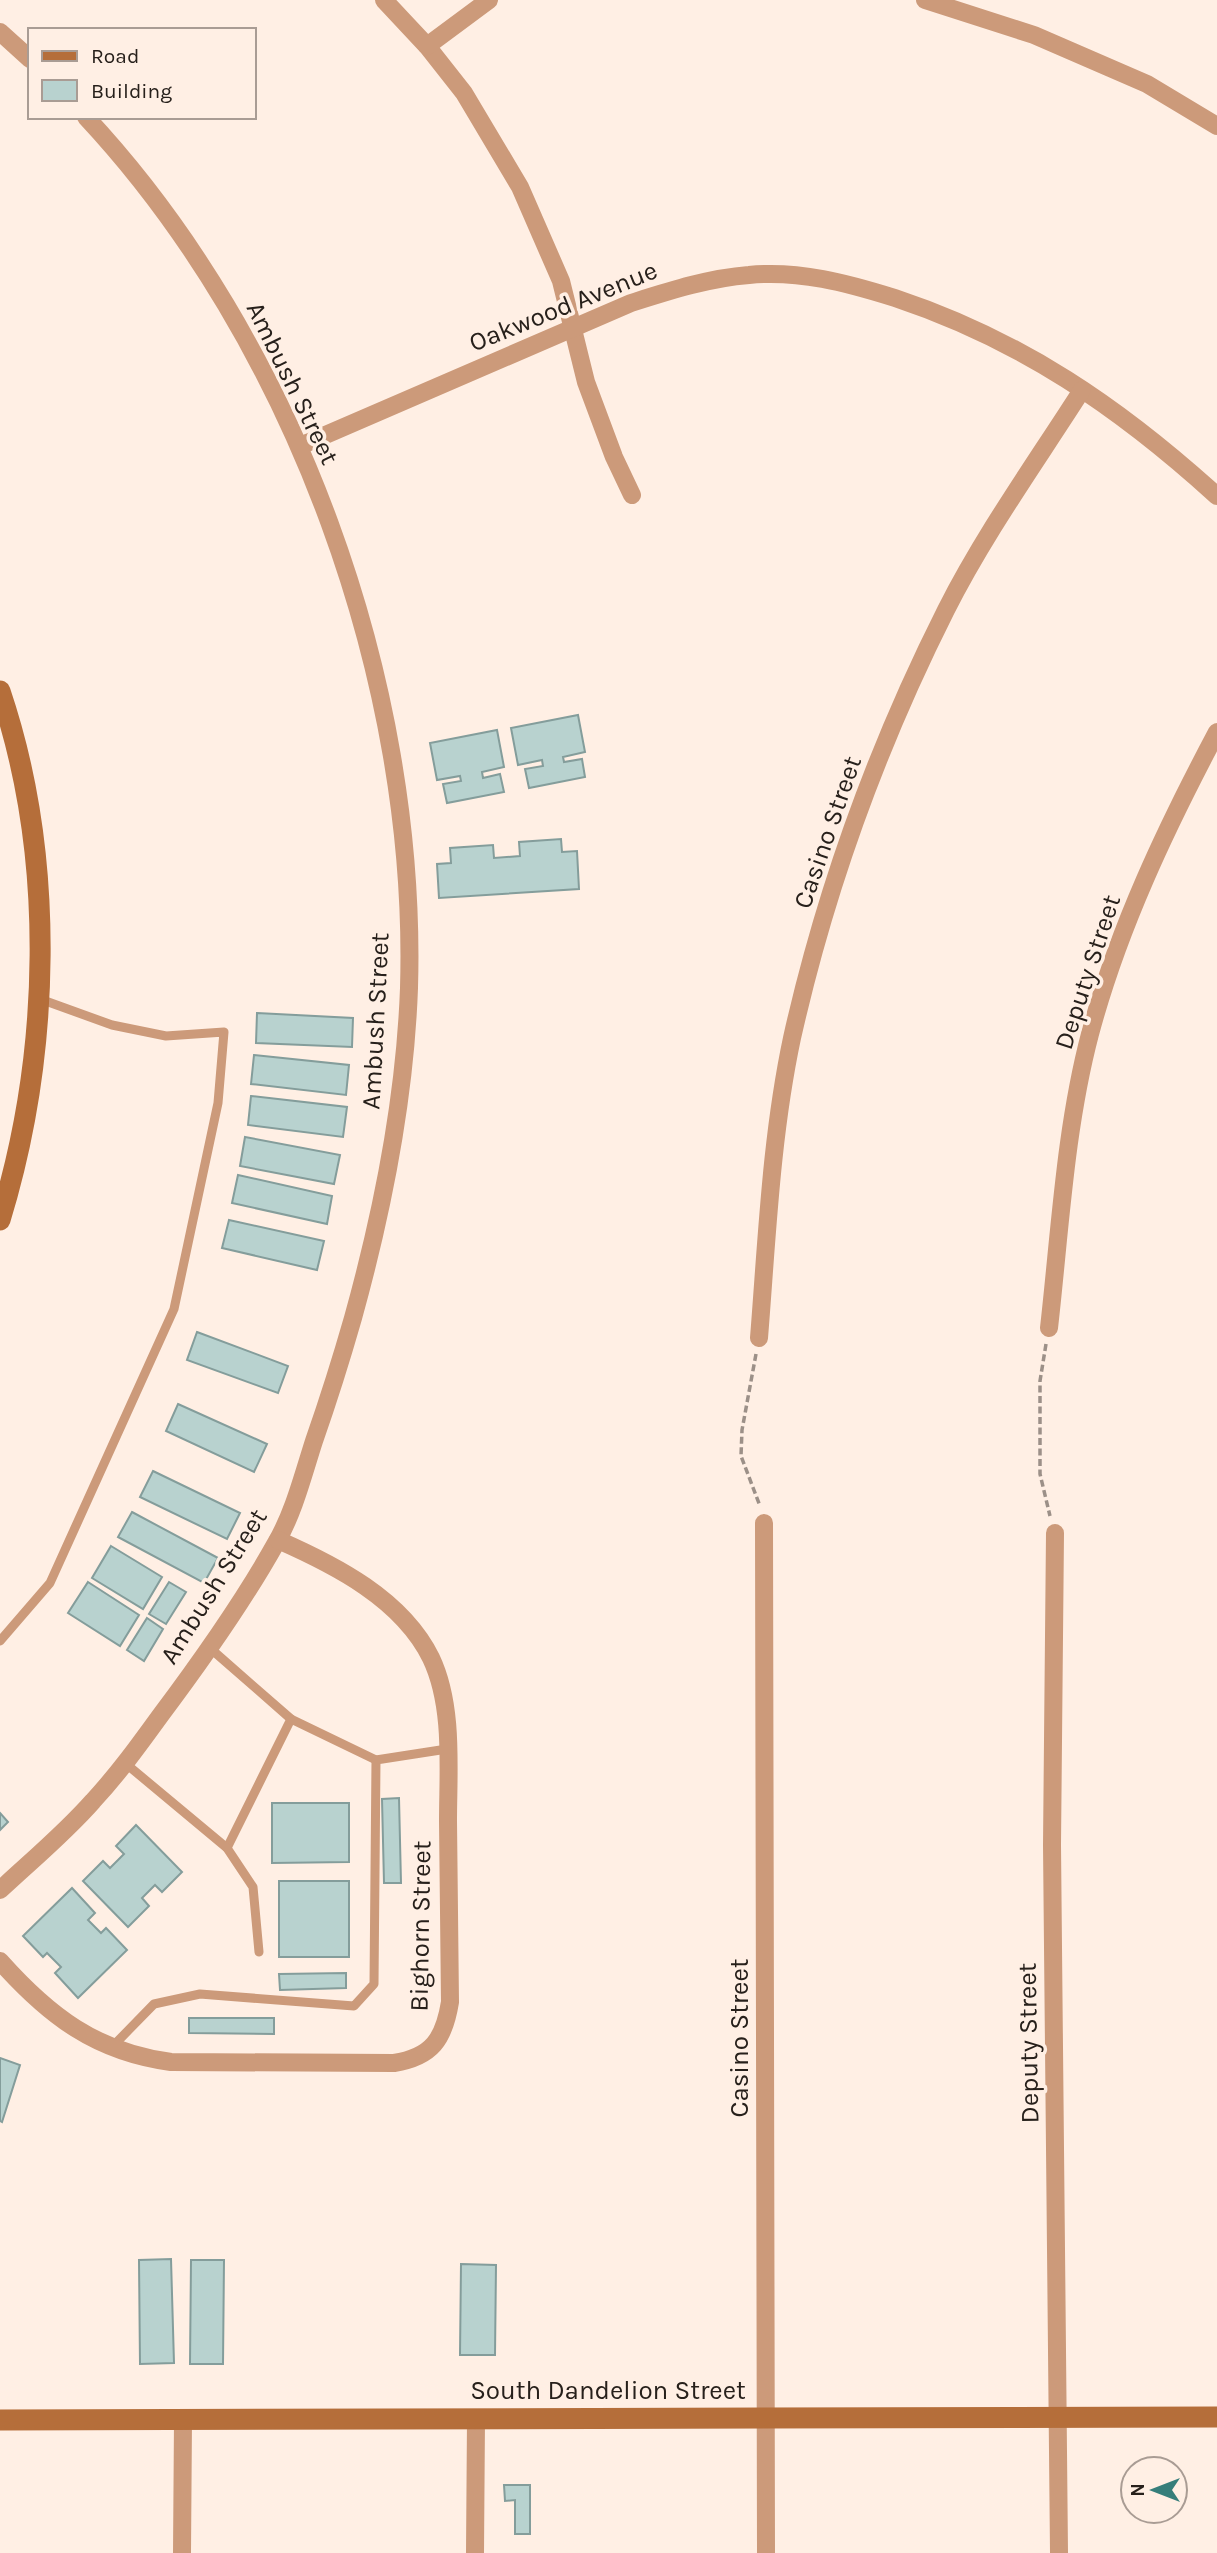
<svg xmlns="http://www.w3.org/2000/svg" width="1217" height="2553" font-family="Karla,sans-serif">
<rect width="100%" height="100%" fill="#ffefe4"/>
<g fill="#b8d2cf" stroke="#849d9b" stroke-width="2">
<polygon points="578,715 585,752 563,757 564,762 582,759 585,777 529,788 525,769 543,766 542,760 518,765 511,728"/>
<polygon points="497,730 504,767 482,772 483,778 500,774 504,792 447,803 443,784 461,781 460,776 437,780 430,743"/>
<polygon points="561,839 562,852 577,851 579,889 439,898 437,864 451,863 450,848 493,845 494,858 520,856 519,842"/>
<polygon points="257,1013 353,1018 352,1047 256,1043"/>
<polygon points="254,1055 349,1065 346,1095 251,1084"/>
<polygon points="251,1096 347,1107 343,1137 248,1125"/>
<polygon points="245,1137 340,1155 334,1184 240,1166"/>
<polygon points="238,1175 332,1196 327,1224 232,1203"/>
<polygon points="229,1220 324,1241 317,1270 222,1248"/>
<polygon points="197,1332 288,1366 278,1393 187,1360"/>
<polygon points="178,1404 267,1444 254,1472 166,1431"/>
<polygon points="153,1471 240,1513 227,1539 140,1497"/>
<polygon points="132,1512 218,1558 204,1583 118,1537"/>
<polygon points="111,1546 162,1577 143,1609 92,1578"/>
<polygon points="88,1582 139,1615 120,1646 68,1613"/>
<polygon points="169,1582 186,1592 166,1624 149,1614"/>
<polygon points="147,1618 163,1629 144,1661 127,1650"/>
<polygon points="399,1798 401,1883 384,1883 382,1799"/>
<polygon points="272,1803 349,1803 349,1862 272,1863"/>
<polygon points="0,1813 8,1822 0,1830"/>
<polygon points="136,1825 182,1872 162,1892 155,1885 142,1898 149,1906 128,1927 83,1881 103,1861 110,1868 124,1854 116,1846"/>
<rect x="279" y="1881" width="70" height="76"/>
<polygon points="72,1888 95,1913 88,1920 101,1933 106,1928 127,1950 78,1998 55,1973 61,1967 47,1953 43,1957 23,1936"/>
<polygon points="346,1973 346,1988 280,1990 279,1974"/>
<polygon points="189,2018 274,2018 274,2034 189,2033"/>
<polygon points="0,2058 20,2065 2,2122 0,2121"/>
<polygon points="171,2259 174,2363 140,2364 139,2260"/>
<polygon points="191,2260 224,2260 223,2364 190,2364"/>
<polygon points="461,2264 496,2265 495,2355 460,2355"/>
<polygon points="504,2485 530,2485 530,2534 515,2534 515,2500 505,2501"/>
</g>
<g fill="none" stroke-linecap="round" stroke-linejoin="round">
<g stroke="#9c9088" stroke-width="3.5" stroke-dasharray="7 3.5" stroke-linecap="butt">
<polyline points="1046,1344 1040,1381 1040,1474 1050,1516"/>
<polyline points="756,1354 742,1430 741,1456 760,1506"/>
</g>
<g stroke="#cc9a7a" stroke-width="9">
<polyline points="0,1641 50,1583 174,1309 218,1103 224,1032 166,1036 112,1025 40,999"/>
<polyline points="211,1649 291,1719 227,1848"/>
<polyline points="291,1719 376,1760"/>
<polyline points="125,1763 227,1848 253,1887 259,1952"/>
<polyline points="113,2046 154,2004 200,1994 354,2006 374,1984 376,1760 447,1749"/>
</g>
<g stroke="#cc9a7a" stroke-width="18">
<polyline points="384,0 427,46 464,93 520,187 561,281 586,382 614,457 632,495"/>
<polyline points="925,0 1034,35 1147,84 1217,126"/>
<polyline points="0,32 30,59"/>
<polyline points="427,46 489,0"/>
<path d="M300 446 631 303C669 291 709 278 749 275 799 270 847 283 895 298 1021 340 1119 407 1217 496"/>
<path d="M1049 1328C1060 1231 1065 1129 1090 1034 1118 929 1166 828 1217 732"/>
<path d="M759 1338C767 1238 771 1137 792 1038 825 891 878 745 946 610 985 533 1036 462 1082 390"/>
<polyline points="764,1523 766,2553"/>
<polyline points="1055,1533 1052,1845 1059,2553"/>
<path d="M0 1890C31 1861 65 1833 93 1801 118 1774 139 1745 160 1716 202 1660 242 1604 276 1543 294 1512 303 1475 314 1441 328 1401 341 1360 353 1318 383 1210 405 1100 409 988 418 683 295 341 86 117"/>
<path d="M0 1961C49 2016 96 2052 171 2062L394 2063C432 2057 444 2039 450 2002 449 1942 449 1882 448 1821 448 1770 454 1706 431 1658 402 1599 335 1565 278 1540"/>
<polyline points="182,2553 183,2420"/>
<polyline points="475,2553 476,2419"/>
</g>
<g stroke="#b56e3a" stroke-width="21">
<path d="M0 691C56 857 51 1053 0 1220"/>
<polyline points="0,2420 1217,2417"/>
</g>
</g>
<g text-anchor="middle" stroke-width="7" stroke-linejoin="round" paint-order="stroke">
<g font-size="26" fill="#27201b" stroke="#ffefe4">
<text transform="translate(563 306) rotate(-22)" y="9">Oakwood Avenue</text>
<text transform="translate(293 383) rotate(64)" y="9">Ambush Street</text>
<text transform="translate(827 832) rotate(-71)" y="9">Casino Street</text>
<text transform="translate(1087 972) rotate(-72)" y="9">Deputy Street</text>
<text transform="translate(375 1021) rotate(-87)" y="9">Ambush Street</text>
<text transform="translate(213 1586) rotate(-58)" y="9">Ambush Street</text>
<text transform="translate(420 1926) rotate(-89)" y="9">Bighorn Street</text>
<text transform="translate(739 2038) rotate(-90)" y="9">Casino Street</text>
<text transform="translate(1028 2043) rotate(-91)" y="9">Deputy Street</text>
<text x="608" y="2399">South Dandelion Street</text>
</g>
</g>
<rect x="28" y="28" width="228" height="91" fill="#ffefe4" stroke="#a99c94" stroke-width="2"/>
<rect x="42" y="51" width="35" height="10" fill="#b56e3a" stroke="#a99c94" stroke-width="2"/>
<text x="91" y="63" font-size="21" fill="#27201b">Road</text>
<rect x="42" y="80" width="35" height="21" fill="#b8d2cf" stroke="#a99c94" stroke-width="2"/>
<text x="91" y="98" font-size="21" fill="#27201b">Building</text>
<g transform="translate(1154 2490) rotate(270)"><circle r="33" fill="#ffefe4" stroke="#a99c94" stroke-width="2"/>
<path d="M0-5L12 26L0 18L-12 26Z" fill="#367e7a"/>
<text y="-10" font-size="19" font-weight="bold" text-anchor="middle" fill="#27201b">N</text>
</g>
</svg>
